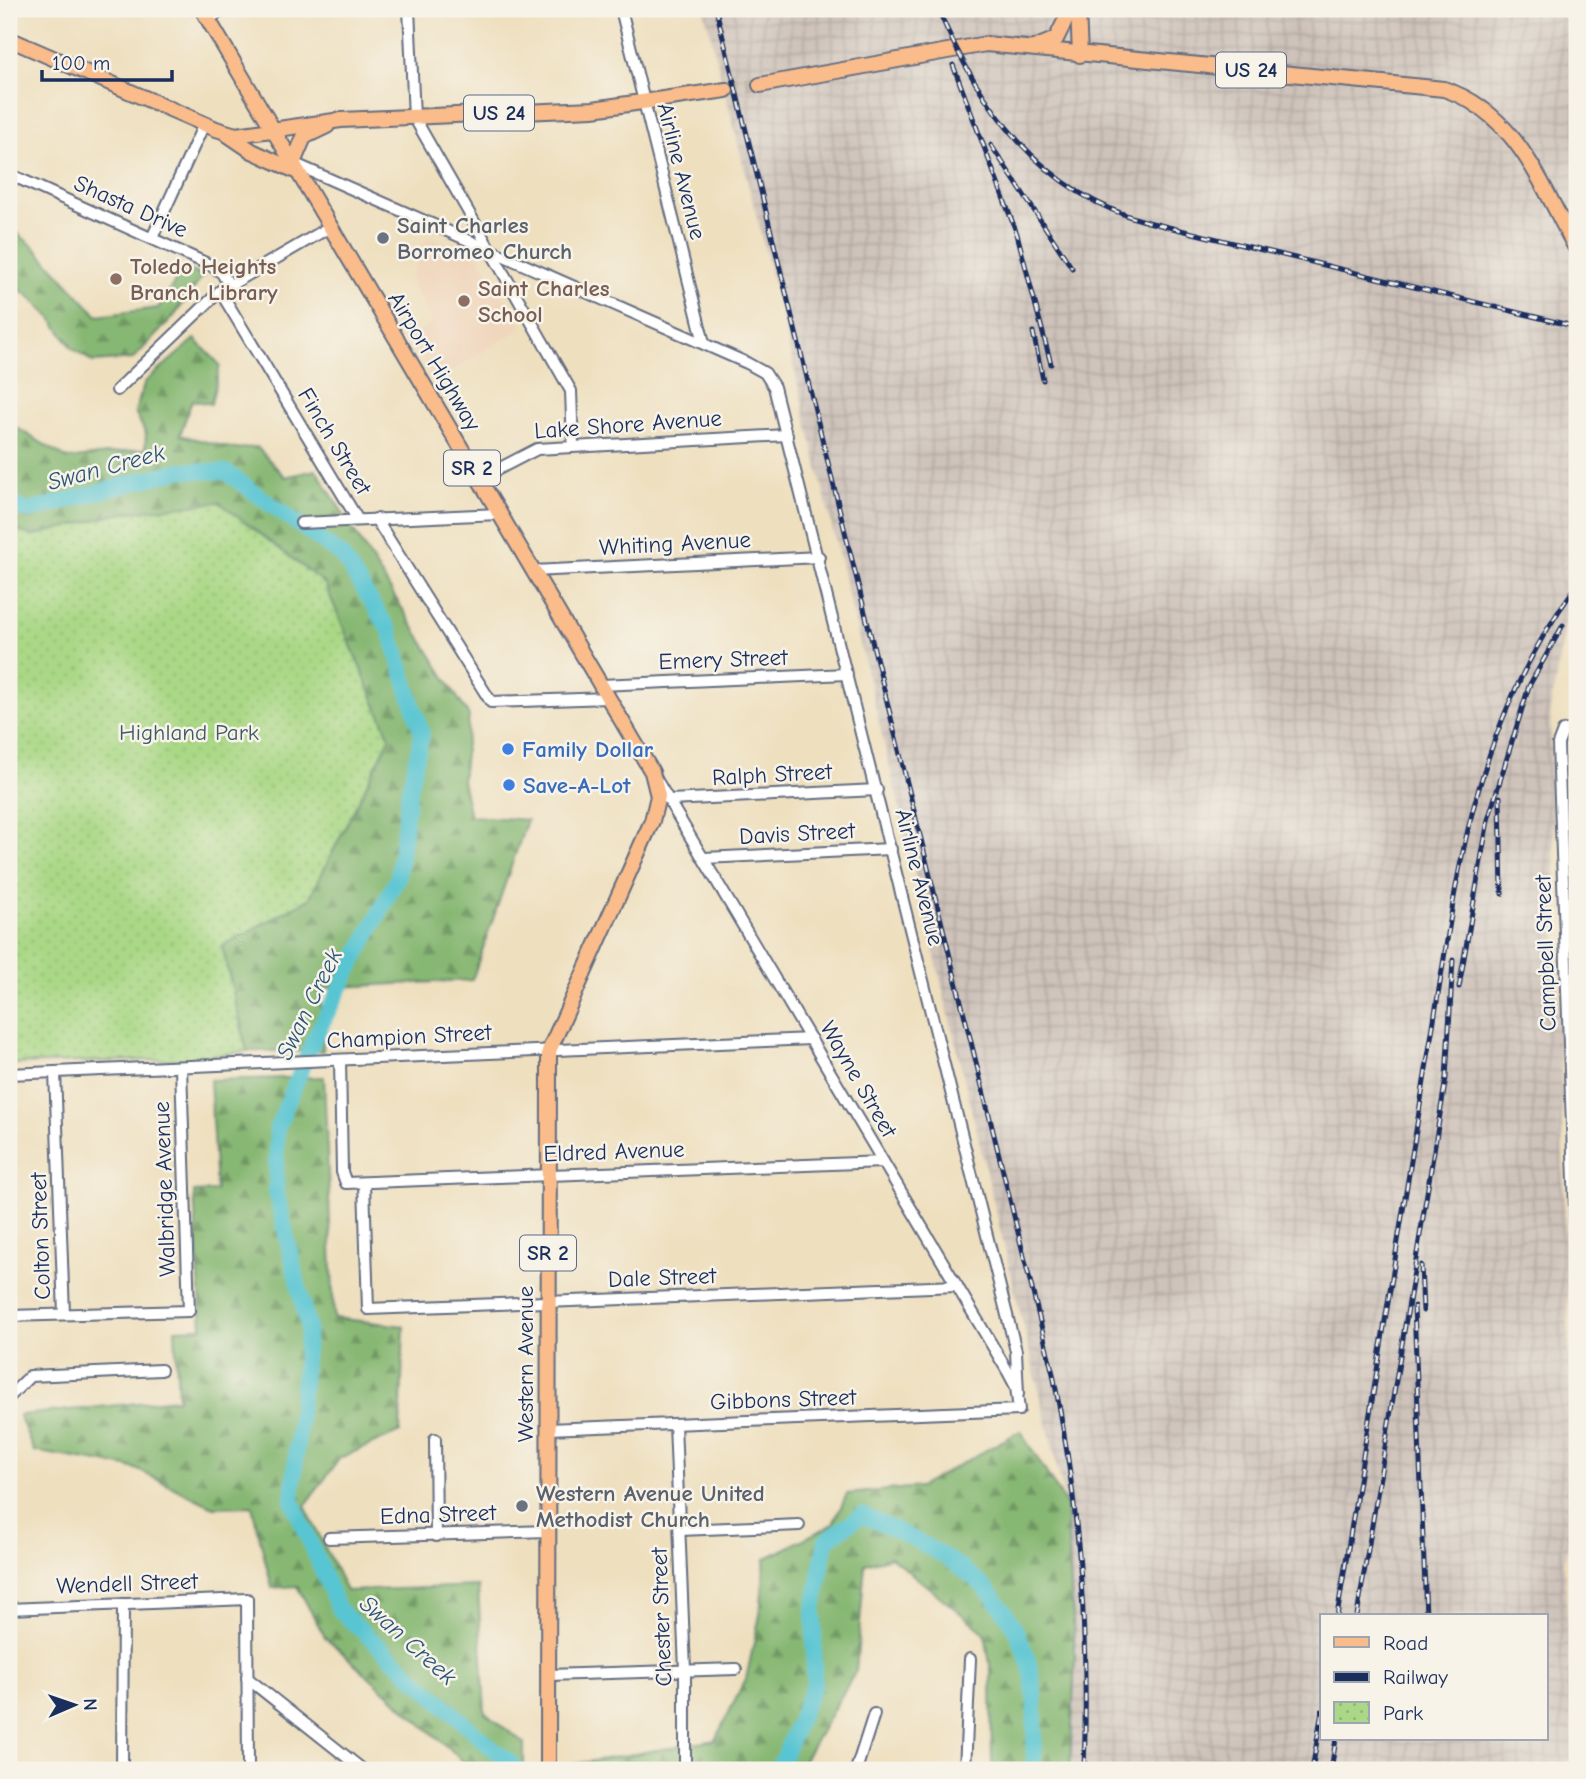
<svg xmlns="http://www.w3.org/2000/svg" width="1586" height="1779" font-family="'Comic Neue',sans-serif">
<defs>
<pattern id="industrial-grid" width="8" height="8" patternUnits="userSpaceOnUse" patternTransform="scale(1.75)"><rect width="8" height="8" fill="#cec2b9"/><path d="M0 4h8M4 0v8" fill="none" stroke="#b0a7a1"/></pattern>
<pattern id="forest-firs" width="22" height="20" patternUnits="userSpaceOnUse" patternTransform="scale(1.75)"><rect width="22" height="20" fill="#87b873"/><path d="M5 1l3.5 6h-7zM16 11l3.5 6h-7z" fill="#6e9662"/></pattern>
<pattern id="park-dots" width="8" height="8" patternUnits="userSpaceOnUse" patternTransform="scale(1.75)"><rect width="8" height="8" fill="#aad886"/><path d="M2 2h.1M6 6h.1" fill="none" stroke="#92ba76" stroke-width="1.8" stroke-linecap="round"/></pattern>
</defs>
<rect width="100%" height="100%" fill="#f7f3e8"/>
<filter id="ink" filterUnits="userSpaceOnUse"><feTurbulence type="fractalNoise" baseFrequency=".0143" numOctaves="2"/><feDisplacementMap in="SourceGraphic" scale="14" xChannelSelector="R" yChannelSelector="G"/><feConvolveMatrix kernelMatrix="1 2 1 2 8 2 1 2 1" color-interpolation-filters="sRGB"/></filter>
<filter id="wash" filterUnits="userSpaceOnUse"><feTurbulence type="fractalNoise" baseFrequency=".00686" numOctaves="4" result="noise"/><feDisplacementMap in="SourceGraphic" scale="28" xChannelSelector="R" yChannelSelector="G"/><feGaussianBlur stdDeviation="1.57" result="paint"/><feColorMatrix in="noise" values="0 0 0 0 0 0 0 0 0 0 0 0 0 0 0 0 0 1.4 0 .05"/><feComposite in="paint" operator="in"/></filter>
<g filter="url(#wash)">
<rect width="100%" height="100%" fill="#eedfbe"/>
<polygon fill="#f0d6bc" points="428,238 478,256 522,327 435,382 410,336 432,323 410,278"/>
<path fill="url(#industrial-grid)" fill-rule="evenodd" d="M704 9H1577V557L1550 711 1574 1525 1564 1561 1575 1770H1070L1075 1655 1066 1504 780 309ZM1322 1616H1546V1739H1322Z"/>
<g fill="url(#forest-firs)" stroke="#517468" stroke-width="2">
<polygon points="9,227 33,246 98,316 158,308 184,268 203,276 174,316 133,359 93,362 72,348 52,319 29,296 9,284"/>
<polygon points="195,339 220,365 211,404 192,400 180,435 234,449 257,447 285,477 316,470 469,716 462,781 470,816 527,820 472,980 320,988 323,1051 247,1051 222,946 309,899 390,738 325,584 219,503 123,513 32,536 9,527 9,423 68,459 145,449 146,434 135,412 145,382"/>
<polygon points="324,1077 334,1318 404,1326 400,1432 340,1458 305,1506 346,1591 478,1586 485,1713 524,1743 524,1770 473,1770 325,1637 297,1586 272,1588 252,1506 213,1507 134,1468 34,1451 19,1415 178,1399 175,1329 202,1328 194,1192 216,1191 210,1080"/>
<polygon points="1020,1431 1066,1504 1075,1655 1070,1770 992,1770 991,1671 985,1633 891,1557 865,1564 856,1671 798,1770 569,1770 569,1765 715,1740 746,1679 760,1615 765,1559 833,1524 847,1494 920,1487"/>
</g>
<polygon fill="url(#park-dots)" stroke="#628472" stroke-width="2" points="219,502 325,584 390,738 309,899 222,946 247,1051 186,1059 9,1064 9,527 32,536 123,513"/>
<g fill="none" stroke-linecap="round" stroke-linejoin="round">
<g stroke="#59c5d2" stroke-width="16">
<polyline points="9,504 29,511 180,470 226,472 342,556 390,631 422,734 409,790 398,877 314,1039 277,1128 276,1191 308,1327 292,1500 339,1610 494,1750 520,1770"/>
<path d="M775 1770 782 1761 814 1684V1609L826 1540 862 1515C938 1549 1011 1582 1031 1673 1038 1703 1033 1740 1034 1770"/>
</g>
</g>
</g>
<g filter="url(#ink)">
<g fill="none" stroke-linecap="round" stroke-linejoin="round">
<polyline stroke="#c4bcab" stroke-width="14" stroke-dasharray="14 7" stroke-linecap="butt" points="726,90 760,85"/>
<defs>
<g id="minor">
<polyline points="409,9 414,117 571,391 573,446"/>
<polyline points="621,9 704,343"/>
<polyline points="208,19 225,9"/>
<polyline points="293,163 747,363 765,373 774,387 1016,1351 1018,1394"/>
<polyline points="9,174 210,265 222,273 229,285"/>
<polyline points="152,238 204,124"/>
<polyline points="220,291 358,520"/>
<polyline points="117,390 220,291 330,227"/>
<polyline points="479,479 537,449 787,435"/>
<polyline points="376,519 491,702 609,698"/>
<polyline points="301,523 499,514"/>
<polyline points="533,571 819,557"/>
<polyline points="601,685 847,674"/>
<polyline points="1577,728 1563,731 1558,744 1577,1262"/>
<polyline points="670,800 877,790"/>
<polyline points="704,858 891,849"/>
<polyline points="340,1060 342,1172 346,1183 883,1162"/>
<polyline points="55,1072 64,1314"/>
<polyline points="9,1074 811,1039"/>
<polyline points="364,1183 368,1309 957,1286"/>
<polyline points="9,1316 189,1311 181,1067"/>
<polyline points="9,1397 30,1376 161,1370"/>
<polyline points="675,1424 685,1670 685,1767"/>
<polyline points="548,1429 1019,1410 1016,1387 1008,1372 656,779"/>
<polyline points="435,1439 436,1536"/>
<polyline points="680,1530 799,1525"/>
<polyline points="329,1538 548,1531"/>
<polyline points="9,1609 247,1599 248,1770"/>
<polyline points="548,1675 736,1669"/>
<polyline points="247,1678 363,1770"/>
<polyline points="122,1770 123,1604"/>
<polyline points="856,1770 874,1714"/>
<polyline points="965,1770 970,1659"/>
</g>
<g id="major">
<polyline points="202,9 652,772 658,796 652,821 549,1051 548,1770"/>
<polyline points="1078,9 1080,55"/>
<polyline points="9,39 216,129 236,135 341,120 593,109 726,90"/>
<polyline points="1034,48 1056,39 1071,9"/>
<path d="M760 85 986 44 1444 89C1517 113 1542 187 1577 250"/>
<polyline points="227,134 252,151 298,172"/>
<polyline points="293,163 304,137 327,126"/>
</g>
</defs>
<use href="#minor" stroke="#656d80" stroke-width="14"/>
<use href="#major" stroke="#656d80" stroke-width="18"/>
<use href="#minor" stroke="#fff" stroke-width="10"/>
<use href="#major" stroke="#f9bc8a" stroke-width="14"/>
<defs>
<g id="rail">
<path d="M716 9 1053 1374C1080 1505 1089 1636 1084 1770"/>
<path d="M938 9C979 105 1041 194 1148 222L1577 327"/>
<polyline points="953,65 1017,234 1051,364"/>
<polyline points="991,145 1072,268"/>
<polyline points="1033,332 1043,380"/>
<polyline points="1500,797 1502,894"/>
<polyline points="1459,987 1488,820 1529,686 1563,625"/>
<polyline points="1421,1265 1423,1311"/>
<polyline points="1414,1306 1426,1616"/>
<path d="M1337 1616 1453 903C1473 787 1506 681 1577 585"/>
<polyline points="1357,1616 1446,1078 1453,960"/>
<polyline points="1312,1770 1322,1711"/>
<polyline points="1331,1770 1336,1739"/>
</g>
</defs>
<use href="#rail" stroke="#1b2f5e" stroke-width="5"/>
<use href="#rail" stroke="#f7f3e8" stroke-width="2.5" stroke-dasharray="8" stroke-linecap="butt"/>
</g>
</g>
<g fill="#6b7280" stroke="#f7f3e8" stroke-width="2.5">
<circle cx="383" cy="238" r="7"/>
<circle cx="522" cy="1506" r="7"/>
</g>
<g fill="#8d6e63" stroke="#f7f3e8" stroke-width="2.5">
<circle cx="116" cy="279" r="7"/>
<circle cx="464" cy="301" r="7"/>
</g>
<g fill="#3f7fe0" stroke="#f7f3e8" stroke-width="2.5">
<circle cx="508" cy="749" r="7"/>
<circle cx="509" cy="785" r="7"/>
</g>
<g text-anchor="middle" stroke-width="5" stroke-linejoin="round" paint-order="stroke">
<g fill="#f7f3e8" stroke="#5d6a87" stroke-width="2">
<rect x="1216" y="52.5" width="70" height="35" rx="5"/>
<rect x="464" y="95.5" width="70" height="35" rx="5"/>
<rect x="444" y="450.5" width="56" height="35" rx="5"/>
<rect x="520" y="1235.5" width="56" height="35" rx="5"/>
</g>
<g font-size="21" font-weight="bold" fill="#1b2f5e">
<text x="1251" y="77">US 24</text>
<text x="499" y="120">US 24</text>
<text x="472" y="475">SR 2</text>
<text x="548" y="1260">SR 2</text>
</g>
<g font-size="23" fill="#1b2f5e" stroke="#f7f3e8">
<text transform="translate(682 171) rotate(76)" y="8">Airline Avenue</text>
<text transform="translate(131 206) rotate(24)" y="8">Shasta Drive</text>
<text transform="translate(435 361) rotate(59)" y="8">Airport Highway</text>
<text transform="translate(628 424) rotate(-4)" y="8">Lake Shore Avenue</text>
<text transform="translate(335 441) rotate(59)" y="8">Finch Street</text>
<text transform="translate(675 543) rotate(-3)" y="8">Whiting Avenue</text>
<text transform="translate(723 659) rotate(-2)" y="8">Emery Street</text>
<text transform="translate(772 774) rotate(-3)" y="8">Ralph Street</text>
<text transform="translate(797 833) rotate(-3)" y="8">Davis Street</text>
<text transform="translate(920 877) rotate(76)" y="8">Airline Avenue</text>
<text transform="translate(1545 953) rotate(-92)" y="8">Campbell Street</text>
<text transform="translate(409 1036) rotate(-3)" y="8">Champion Street</text>
<text transform="translate(859 1079) rotate(60)" y="8">Wayne Street</text>
<text transform="translate(614 1151) rotate(-2)" y="8">Eldred Avenue</text>
<text transform="translate(164 1189) rotate(-92)" y="8">Walbridge Avenue</text>
<text transform="translate(40 1236) rotate(-92)" y="8">Colton Street</text>
<text transform="translate(662 1277) rotate(-2)" y="8">Dale Street</text>
<text transform="translate(525 1364) rotate(-90)" y="8">Western Avenue</text>
<text transform="translate(783 1399) rotate(-2)" y="8">Gibbons Street</text>
<text transform="translate(438 1514) rotate(-2)" y="8">Edna Street</text>
<text transform="translate(127 1583) rotate(-2)" y="8">Wendell Street</text>
<text transform="translate(661 1617) rotate(-92)" y="8">Chester Street</text>
</g>
<g font-size="23" font-weight="bold" fill="#5b616d" stroke="#f7f3e8" text-anchor="start">
<text x="397" y="233">Saint Charles<tspan x="397" dy="26">Borromeo Church</tspan></text>
<text x="536" y="1501">Western Avenue United<tspan x="536" dy="26">Methodist Church</tspan></text>
</g>
<g font-size="23" font-weight="bold" fill="#785e54" stroke="#f7f3e8" text-anchor="start">
<text x="130" y="274">Toledo Heights<tspan x="130" dy="26">Branch Library</tspan></text>
<text x="478" y="296">Saint Charles<tspan x="478" dy="26">School</tspan></text>
</g>
<g font-size="23" fill="#3f5968" stroke="#f7f3e8">
<text x="189" y="740">Highland Park</text>
</g>
<g font-size="23" font-weight="bold" fill="#366cbe" stroke="#f7f3e8" text-anchor="start">
<text x="522" y="757">Family Dollar</text>
<text x="523" y="793">Save-A-Lot</text>
</g>
<g font-size="24" font-style="italic" fill="#2a547b" stroke="#f7f3e8">
<text transform="translate(106 467) rotate(-15)" y="8">Swan Creek</text>
<text transform="translate(309 1004) rotate(-64)" y="8">Swan Creek</text>
<text transform="translate(408 1640) rotate(42)" y="8">Swan Creek</text>
</g>
</g>
<rect width="1586" height="1779" fill="none" stroke="#f7f3e8" stroke-width="35"/>
<rect x="1320" y="1614" width="228" height="126" fill="#f7f3e8" stroke="#9fa5b1" stroke-width="2"/>
<rect x="1334" y="1637" width="35" height="10" fill="#f9bc8a" stroke="#9fa5b1" stroke-width="2"/>
<text x="1383" y="1650" font-size="21" fill="#1b2f5e">Road</text>
<rect x="1334" y="1672" width="35" height="10" fill="#1b2f5e" stroke="#9fa5b1" stroke-width="2"/>
<text x="1383" y="1684" font-size="21" fill="#1b2f5e">Railway</text>
<rect x="1334" y="1702" width="35" height="21" fill="url(#park-dots)" stroke="#9fa5b1" stroke-width="2"/>
<text x="1383" y="1720" font-size="21" fill="#1b2f5e">Park</text>
<g transform="translate(74 1705) rotate(88)" stroke="#f7f3e8" stroke-width="5" paint-order="stroke">
<path d="M0-5L12 26L0 18L-12 26Z" fill="#1b2f5e"/>
<text y="-10" font-size="19" font-weight="bold" text-anchor="middle" fill="#1b2f5e">N</text>
</g>
<path d="M42 70v10h130v-10" fill="none" stroke="#1b2f5e" stroke-width="3.5"/>
<text x="52" y="70" font-size="21" fill="#1b2f5e" stroke="#f7f3e8" stroke-width="5" paint-order="stroke">100 m</text>
</svg>
